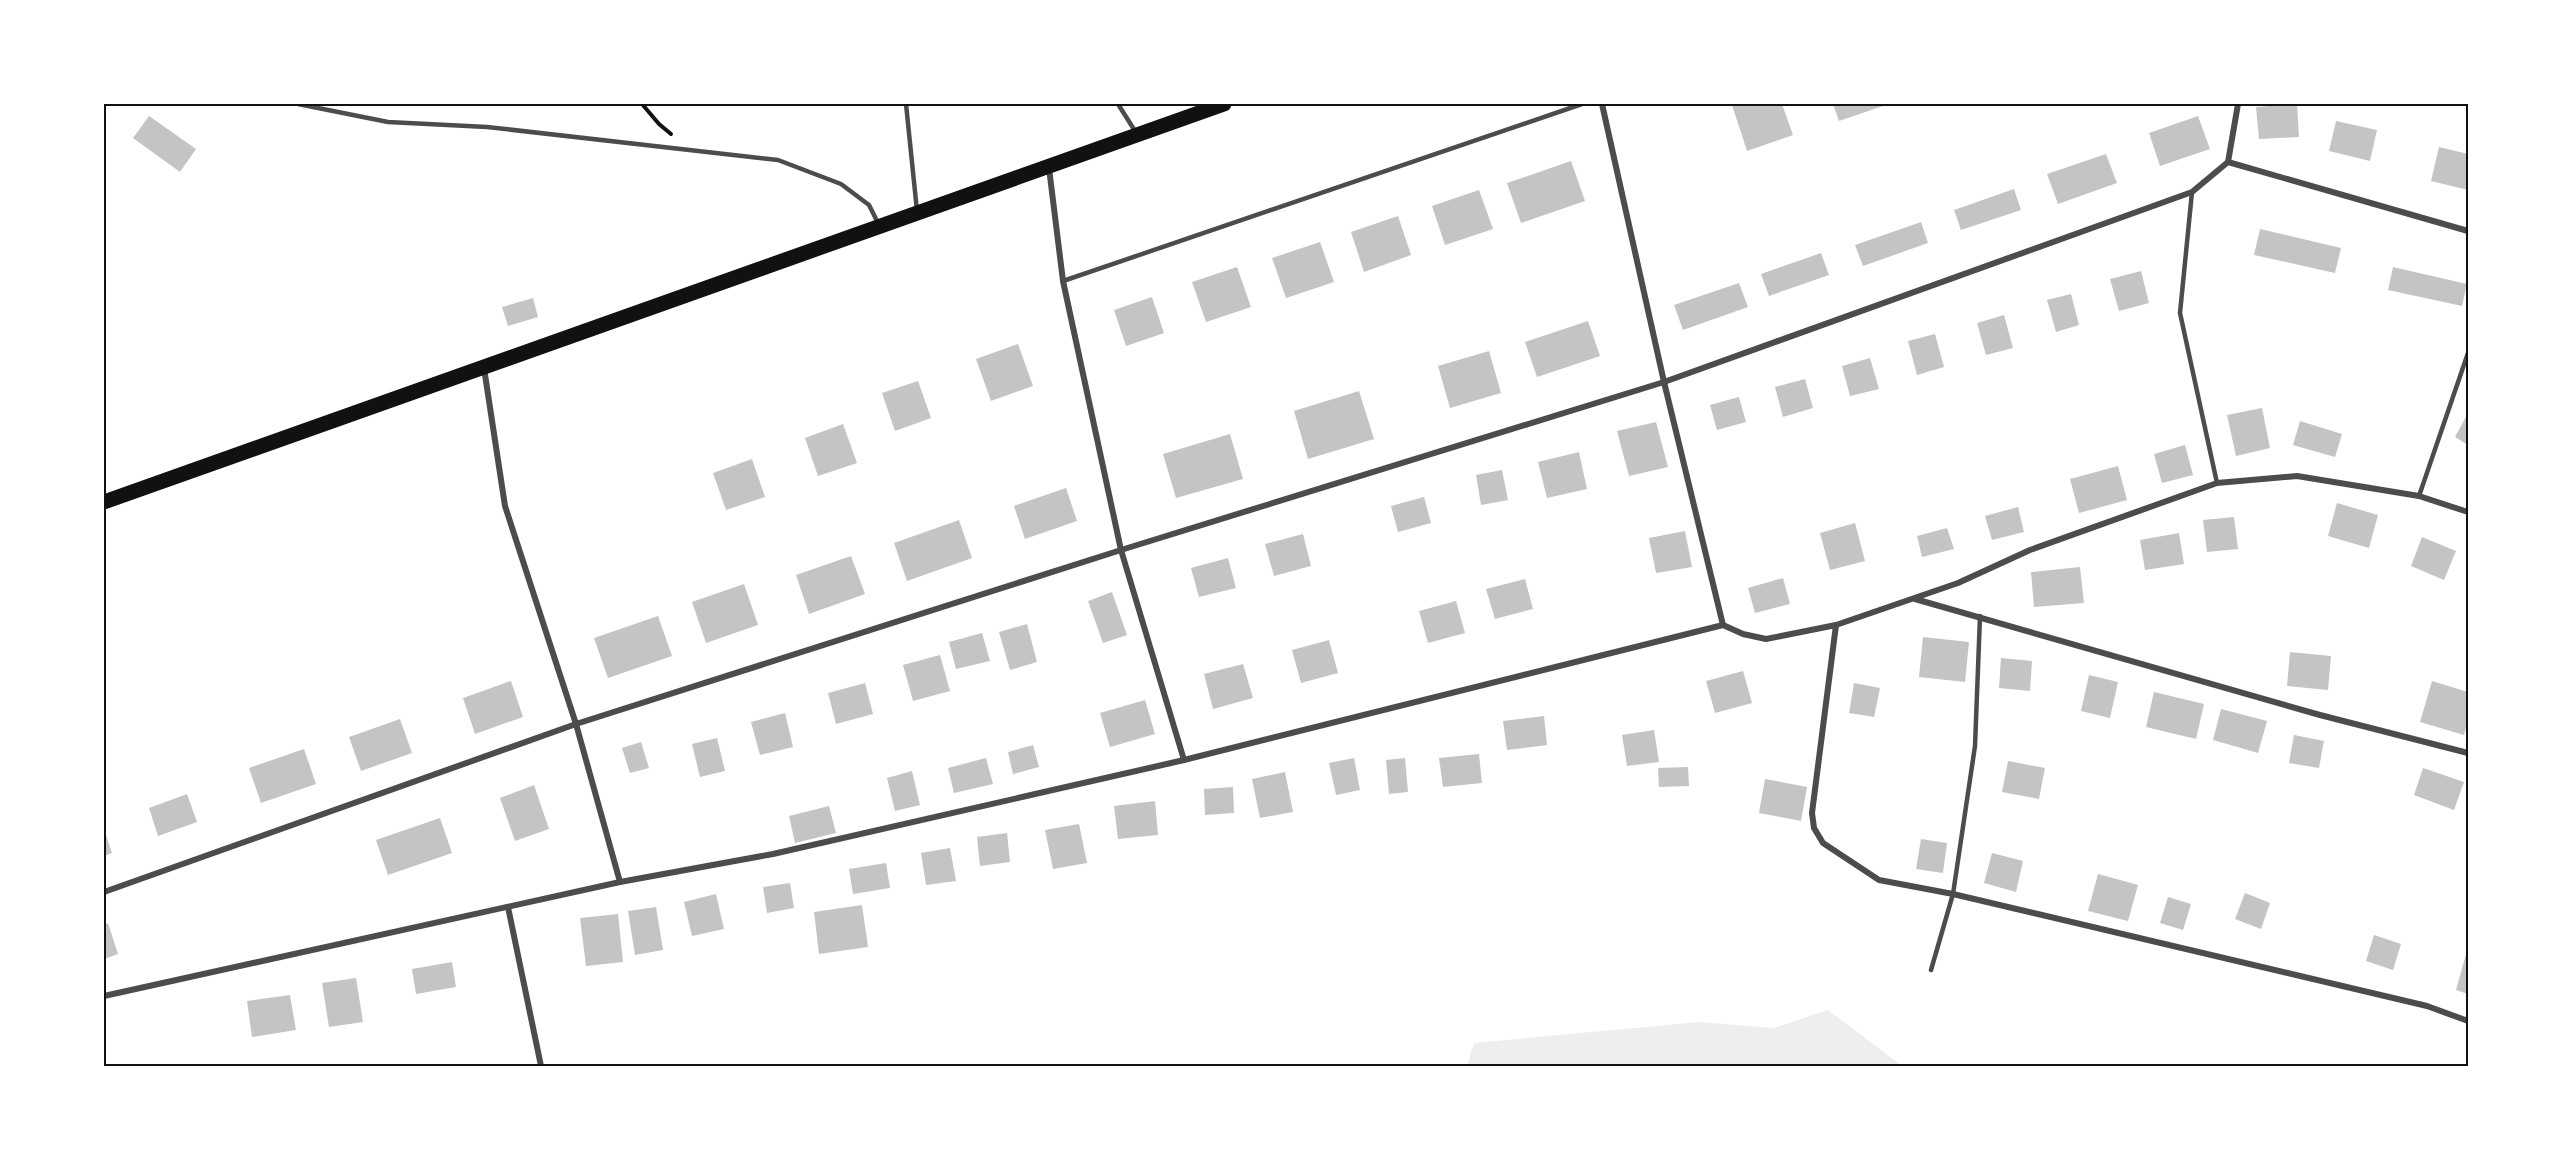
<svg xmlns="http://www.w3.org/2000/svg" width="2572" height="1170" font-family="Barlow,sans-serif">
<rect width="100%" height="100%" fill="#fff"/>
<polygon fill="#eee" points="1828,1010 1902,1066 1467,1066 1474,1043 1699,1022 1774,1028"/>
<g fill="#c4c4c4">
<polygon points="1736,104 1782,104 1793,135 1747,151 1732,105"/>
<polygon points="1833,104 1889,104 1839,121"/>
<polygon points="2297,104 2299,137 2259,139 2256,107"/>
<polygon points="149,116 196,149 180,172 133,138"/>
<polygon points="2198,116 2210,149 2160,166 2149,133"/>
<polygon points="2336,121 2377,130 2370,161 2329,151"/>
<polygon points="2439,147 2468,154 2468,190 2431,181"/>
<polygon points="2106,154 2117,183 2058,204 2047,174"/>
<polygon points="1571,161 1585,201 1521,223 1507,183"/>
<polygon points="2014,189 2021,210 1961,230 1954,210"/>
<polygon points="1479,190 1493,229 1445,245 1432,206"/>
<polygon points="1398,216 1411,255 1364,272 1351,232"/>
<polygon points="1921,222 1928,243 1863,266 1855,245"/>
<polygon points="2260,229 2341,248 2335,273 2254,255"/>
<polygon points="1320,242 1334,282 1286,298 1272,258"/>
<polygon points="1821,253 1829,275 1769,296 1761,274"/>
<polygon points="1237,267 1251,307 1206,322 1192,282"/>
<polygon points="2393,267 2467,284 2462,306 2388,290"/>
<polygon points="2141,271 2149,303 2119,311 2110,279"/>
<polygon points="1739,283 1748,307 1683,330 1674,305"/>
<polygon points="2071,294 2079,325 2056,332 2047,300"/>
<polygon points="1152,297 1164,333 1126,346 1114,310"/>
<polygon points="533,298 538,317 508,326 502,307"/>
<polygon points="2004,315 2013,348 1986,355 1977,323"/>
<polygon points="1588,321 1600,356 1537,377 1525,342"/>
<polygon points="1935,334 1944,367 1917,375 1908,341"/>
<polygon points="1018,344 1033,386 991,401 976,359"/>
<polygon points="1489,351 1501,393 1450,408 1438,366"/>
<polygon points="1870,358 1879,389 1850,396 1842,366"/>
<polygon points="1805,379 1813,408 1783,417 1775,387"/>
<polygon points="918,381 931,418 895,431 882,393"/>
<polygon points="1359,391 1374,439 1308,459 1294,411"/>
<polygon points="1739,397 1746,422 1717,430 1710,405"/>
<polygon points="2262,408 2270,448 2236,456 2227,415"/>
<polygon points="2468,413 2468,445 2455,437"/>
<polygon points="2300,421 2342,434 2335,457 2293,445"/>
<polygon points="1656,422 1668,467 1629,476 1617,431"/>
<polygon points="843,424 857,463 818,476 805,438"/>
<polygon points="1230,434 1243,479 1176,498 1163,454"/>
<polygon points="2185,445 2193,475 2162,483 2154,454"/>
<polygon points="1579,452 1587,489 1547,498 1538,462"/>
<polygon points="752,459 765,497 726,510 713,473"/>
<polygon points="2118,466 2127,500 2079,513 2070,479"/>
<polygon points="1502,470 1508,500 1481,505 1476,475"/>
<polygon points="1066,488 1077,521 1025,539 1014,506"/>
<polygon points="1424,497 1431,523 1398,532 1391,506"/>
<polygon points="2337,503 2378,515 2369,548 2328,536"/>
<polygon points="2018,507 2024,532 1992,540 1985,516"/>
<polygon points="2234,517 2238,549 2207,552 2203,520"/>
<polygon points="959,520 972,558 907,581 894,543"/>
<polygon points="1855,523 1865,561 1830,570 1820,533"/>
<polygon points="1947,528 1954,549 1922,557 1917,536"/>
<polygon points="1685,531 1692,567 1656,573 1649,538"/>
<polygon points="2179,533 2184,564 2145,570 2140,540"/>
<polygon points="1303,534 1311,566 1274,576 1265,544"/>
<polygon points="2422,537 2456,551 2444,580 2411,566"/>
<polygon points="851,556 865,594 809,614 796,575"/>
<polygon points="1228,558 1236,588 1199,597 1191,568"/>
<polygon points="2080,567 2084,603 2034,607 2031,572"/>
<polygon points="1783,578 1790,604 1755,613 1748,588"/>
<polygon points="1525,579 1533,609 1495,619 1486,589"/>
<polygon points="744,584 758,625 706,643 692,602"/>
<polygon points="1112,592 1127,635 1103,643 1088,601"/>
<polygon points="1456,601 1465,633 1428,643 1419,611"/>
<polygon points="658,616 672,656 608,678 594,638"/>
<polygon points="1027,624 1037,662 1010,670 999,632"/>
<polygon points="982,633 990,661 956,669 949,642"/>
<polygon points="1923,637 1969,642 1965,682 1919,677"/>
<polygon points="1329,640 1338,673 1301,683 1292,650"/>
<polygon points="2290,652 2331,656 2328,690 2287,686"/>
<polygon points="940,655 950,691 913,701 903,665"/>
<polygon points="2001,658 2032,661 2030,691 1999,688"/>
<polygon points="1243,664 1253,698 1213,709 1204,674"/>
<polygon points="1743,671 1752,703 1715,713 1706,681"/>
<polygon points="2089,675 2118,682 2110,718 2081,711"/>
<polygon points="511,681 523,717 475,734 463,698"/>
<polygon points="2432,681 2468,692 2468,721 2464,735 2420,722"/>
<polygon points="865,683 873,714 836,724 828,693"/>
<polygon points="1854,683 1880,688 1874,717 1849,713"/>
<polygon points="2154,692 2204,704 2196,739 2146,727"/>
<polygon points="1145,700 1155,734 1110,747 1100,713"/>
<polygon points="2221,709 2267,721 2258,753 2213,740"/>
<polygon points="785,713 793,747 760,755 751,722"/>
<polygon points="1544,716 1547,745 1507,750 1503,721"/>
<polygon points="400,719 412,753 361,771 349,737"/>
<polygon points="1654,730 1659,762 1627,766 1622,735"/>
<polygon points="2294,735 2324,741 2319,768 2289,763"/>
<polygon points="717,738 725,771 700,777 692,744"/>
<polygon points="641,742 649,768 630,773 622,748"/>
<polygon points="1033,745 1039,767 1013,774 1008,752"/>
<polygon points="304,749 316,784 261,803 249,768"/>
<polygon points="1479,754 1482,783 1443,787 1439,758"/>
<polygon points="986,758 993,784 954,793 948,768"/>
<polygon points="1354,758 1360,790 1336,795 1329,763"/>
<polygon points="1405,758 1408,792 1389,794 1386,760"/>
<polygon points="2008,761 2045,768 2039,799 2002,792"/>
<polygon points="1688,767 1689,786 1659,787 1658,768"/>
<polygon points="2423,768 2464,782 2454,810 2414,795"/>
<polygon points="912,771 920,805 895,811 887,778"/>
<polygon points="1285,772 1293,812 1260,818 1252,779"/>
<polygon points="1765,779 1807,787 1801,821 1759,813"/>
<polygon points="534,785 549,829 515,841 500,798"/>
<polygon points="1233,787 1234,813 1205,815 1204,789"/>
<polygon points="187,794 197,822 158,836 149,808"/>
<polygon points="1155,801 1158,835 1118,839 1114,806"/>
<polygon points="829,806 836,833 795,843 789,816"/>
<polygon points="440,818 452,853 388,875 376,840"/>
<polygon points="1079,824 1087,863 1053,869 1045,830"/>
<polygon points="104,829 112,853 104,856"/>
<polygon points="1007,833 1010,862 980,866 977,837"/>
<polygon points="1921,839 1947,843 1943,873 1916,869"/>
<polygon points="950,848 956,881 926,885 921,853"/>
<polygon points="1992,853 2023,861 2016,892 1984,883"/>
<polygon points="886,863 890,888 853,894 849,869"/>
<polygon points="2098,874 2138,885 2128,921 2088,911"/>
<polygon points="790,883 794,908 767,913 763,887"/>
<polygon points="2245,893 2270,903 2261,929 2235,919"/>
<polygon points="716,894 724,929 692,936 684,902"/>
<polygon points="2168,897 2191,904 2183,930 2160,923"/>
<polygon points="862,905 868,947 819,954 814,912"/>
<polygon points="656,907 663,950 635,955 628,911"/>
<polygon points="618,914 623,962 586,966 580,918"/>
<polygon points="108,923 118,954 104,959 104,925"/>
<polygon points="2374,935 2401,944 2393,970 2366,961"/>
<polygon points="2468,947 2468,994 2456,990"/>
<polygon points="452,962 456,987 416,994 412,969"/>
<polygon points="356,978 363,1022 329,1027 322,983"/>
<polygon points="290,995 296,1030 252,1037 247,1001"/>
</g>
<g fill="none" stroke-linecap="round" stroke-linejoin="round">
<polyline stroke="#111" stroke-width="4" points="642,104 659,124 671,134"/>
<g stroke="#4c4c4c" stroke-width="4.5">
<polyline points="298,104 388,122 487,127 778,160 841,184 869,205 878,223"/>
<polyline points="906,104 917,211"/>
<polyline points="1118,104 1135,131"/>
<polyline points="2192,192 2180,313 2217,483"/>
<polyline points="1063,281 1582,104"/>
<polyline points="2419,496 2468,353"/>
<polyline points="1931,970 1953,894 1975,746 1980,616"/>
</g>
<g stroke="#4c4c4c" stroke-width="6">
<polyline points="1602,104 1664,382 1723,625"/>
<polyline points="2228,162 2238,104"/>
<polyline points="1049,168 1063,281 1121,550 1184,760"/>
<polyline points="484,368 505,506 576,724 620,882"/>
<polyline points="1915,599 2320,715 2468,753"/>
<polyline points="1836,625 1812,813 1814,828 1823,843 1879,880 1953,894 2427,1006 2468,1021"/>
<polyline points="104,892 576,724 1121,550 1664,382 2192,192 2228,162 2468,231"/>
<polyline points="508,907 541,1066"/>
<polyline points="104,996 620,882 773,854 1184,760 1723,625 1743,634 1766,639 1836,625 1958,583 2030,550 2217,483 2297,476 2419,496 2468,512"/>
</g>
<polyline stroke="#111" stroke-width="15" points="104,502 1224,104"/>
</g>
<rect width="2572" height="1170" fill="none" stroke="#ffffff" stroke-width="210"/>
<rect x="105" y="105" width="2362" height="960" fill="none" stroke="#111" stroke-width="2"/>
</svg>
